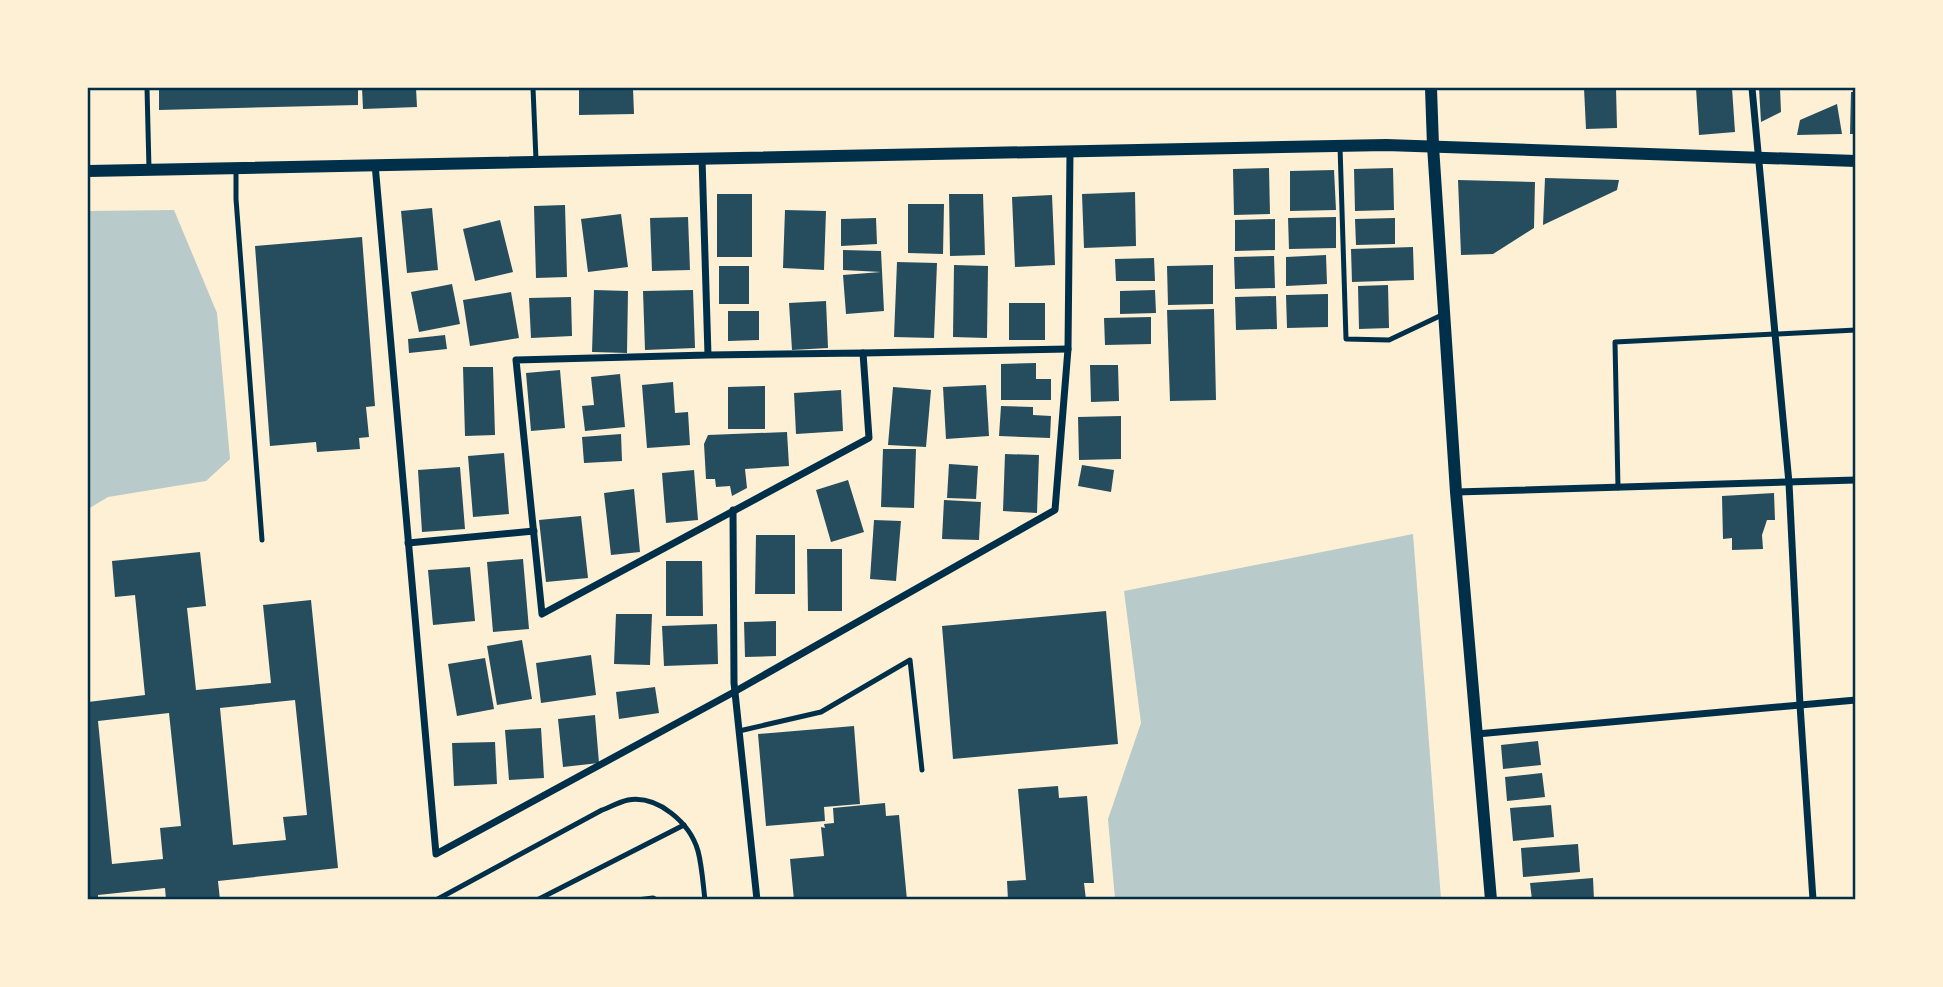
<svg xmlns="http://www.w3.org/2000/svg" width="1943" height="987" font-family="Spectral,serif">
<rect width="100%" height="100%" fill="#fdf0d5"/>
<g fill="#b9caca">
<polygon points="174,210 217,313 230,459 206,481 108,497 88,509 88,211"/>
<polygon points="1413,534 1441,899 1115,899 1108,819 1141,723 1124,591"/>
</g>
<g fill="#264d5e" fill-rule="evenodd">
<polygon points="159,88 358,88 358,105 159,110"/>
<polygon points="362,88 416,88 417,107 363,109"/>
<polygon points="579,88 633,88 634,114 579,115"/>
<polygon points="1584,88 1616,88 1617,128 1586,129"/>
<polygon points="1696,88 1732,88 1735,132 1699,135"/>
<polygon points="1759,88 1780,88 1781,112 1761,122"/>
<polygon points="1851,92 1856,92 1856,134 1850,134"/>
<polygon points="1837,104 1842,134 1797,135 1800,120"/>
<polygon points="1269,168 1270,214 1234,215 1233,169"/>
<polygon points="1393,168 1394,210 1355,211 1354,169"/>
<polygon points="1334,170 1336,210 1290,211 1290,171"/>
<polygon points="1545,178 1619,180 1617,190 1543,225"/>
<polygon points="1458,180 1535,182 1534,228 1493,254 1461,255"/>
<polygon points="1135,192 1136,246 1084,248 1082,194"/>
<rect x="717" y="194" width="35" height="63"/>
<polygon points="949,194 983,194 985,255 950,256"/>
<polygon points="1052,195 1055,265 1015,267 1012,197"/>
<polygon points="908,204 944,204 943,254 908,253"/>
<polygon points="565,205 567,277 536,278 534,206"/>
<polygon points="432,208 438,270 407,273 401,211"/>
<polygon points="785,210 826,211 824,270 783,268"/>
<polygon points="621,214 628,267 588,272 581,219"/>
<polygon points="688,217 690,270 652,271 650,218"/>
<polygon points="1336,217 1336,248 1289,249 1288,218"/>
<polygon points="876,218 877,244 841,246 841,219"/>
<polygon points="1395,218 1395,244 1356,245 1355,219"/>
<polygon points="1275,219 1275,250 1235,251 1235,220"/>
<polygon points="500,220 513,272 475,281 463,229"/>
<polygon points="362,237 375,406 366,407 369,437 359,438 360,449 317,452 316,442 270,446 255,246"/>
<polygon points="1413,247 1414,280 1352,282 1351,249"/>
<polygon points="843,250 881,251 884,311 846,314 843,275 881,272 843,270"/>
<polygon points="1326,255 1327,284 1286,286 1286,257"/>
<polygon points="1274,256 1275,288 1235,289 1234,257"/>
<polygon points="1154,258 1155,281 1116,281 1115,259"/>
<polygon points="897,262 937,263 934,338 894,337"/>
<polygon points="954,265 988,266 987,338 953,337"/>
<polygon points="1213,265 1213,304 1168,305 1167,266"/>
<rect x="719" y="266" width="30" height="38"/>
<polygon points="452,284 460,324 419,332 411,292"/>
<polygon points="1388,285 1389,328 1359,329 1358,286"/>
<polygon points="594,290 628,291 627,353 592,352"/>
<polygon points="693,290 695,348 645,350 643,291"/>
<polygon points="1155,290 1156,313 1120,314 1120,291"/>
<polygon points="511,292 519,338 470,346 463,300"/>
<polygon points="1328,294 1328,327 1287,328 1286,295"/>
<polygon points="1276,296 1277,329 1236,330 1235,297"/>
<polygon points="571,297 572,336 531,338 529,298"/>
<polygon points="826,301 828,348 792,350 789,303"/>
<rect x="1009" y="303" width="36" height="37"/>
<polygon points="1214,309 1216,400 1170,401 1167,310"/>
<polygon points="728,311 759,311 759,340 728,341"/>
<polygon points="1151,317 1151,344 1105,345 1104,318"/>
<polygon points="445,335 447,349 409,353 408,339"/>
<polygon points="1036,363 1036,379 1051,379 1051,400 1001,400 1001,364"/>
<polygon points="1090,365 1118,365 1119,401 1091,402"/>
<polygon points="463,367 493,367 495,435 465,436"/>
<polygon points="560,370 565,428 531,431 526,373"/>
<polygon points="620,374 625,427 585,431 582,406 594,405 591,377"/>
<polygon points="673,382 675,413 688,412 690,445 647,448 642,385"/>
<polygon points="986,385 989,436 946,439 943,387"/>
<polygon points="765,386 765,429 728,429 728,387"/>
<polygon points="893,387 931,390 926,447 888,445"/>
<polygon points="841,390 843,431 796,434 794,393"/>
<polygon points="1001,406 1033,407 1033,415 1051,416 1050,438 999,436"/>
<polygon points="1121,416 1121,459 1079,460 1078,417"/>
<polygon points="787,432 789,466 745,469 747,488 732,496 730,486 716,487 715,479 706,479 704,444 708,435"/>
<polygon points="621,434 622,461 584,463 582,437"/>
<polygon points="883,449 916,449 914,508 881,507"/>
<polygon points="504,453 509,514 473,517 468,456"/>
<polygon points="1005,454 1039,455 1037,513 1003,511"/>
<polygon points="949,464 978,466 976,499 947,498"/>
<polygon points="1082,465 1114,470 1111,492 1078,486"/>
<polygon points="460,467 465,529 422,532 418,470"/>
<polygon points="694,470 698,520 666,523 662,473"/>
<polygon points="848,480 864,532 831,542 816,490"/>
<polygon points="634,489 640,552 611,555 604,493"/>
<polygon points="1774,493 1775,520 1767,520 1762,535 1763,549 1732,550 1732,538 1723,539 1722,496"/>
<polygon points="944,500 981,502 979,540 942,539"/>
<polygon points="581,516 588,578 546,582 539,520"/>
<polygon points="874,520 901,521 896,581 870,579"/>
<polygon points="756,535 795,535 795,594 755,594"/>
<polygon points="807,549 842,549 842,611 808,611"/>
<path d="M200 552 206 606 187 608 196 690 271 683 263 605 311 600 338 868 218 881 220 900H166L165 888 98 895V900H88V702L145 695 135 595 115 597 112 561ZM295 700 307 815 283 817 286 840 233 845 220 708ZM169 713 181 826 160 828 163 859 112 864 98 721Z"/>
<polygon points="523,559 529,629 493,632 487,562"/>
<polygon points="666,561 702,561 703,616 666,616"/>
<polygon points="470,567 475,621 433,625 428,570"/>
<polygon points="1106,611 1118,744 953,759 942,626"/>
<polygon points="616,614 652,614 650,665 614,664"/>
<polygon points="776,621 776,656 745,657 744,622"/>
<polygon points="717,624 718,664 664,666 662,626"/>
<polygon points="522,640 532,699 497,705 487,646"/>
<polygon points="591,655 596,695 541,703 536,663"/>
<polygon points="485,658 494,709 457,716 448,664"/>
<polygon points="655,687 659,713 619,719 616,692"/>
<polygon points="595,715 599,763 563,767 558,719"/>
<polygon points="854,726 860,804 824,807 825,821 766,826 758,734"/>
<polygon points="541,728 544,778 509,780 505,730"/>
<polygon points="1538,741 1541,765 1503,769 1501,745"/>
<polygon points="495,742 497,784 454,786 452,743"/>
<polygon points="1542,773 1545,797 1507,801 1505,777"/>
<polygon points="1058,786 1059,798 1087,796 1094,883 1084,883 1086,900 1008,900 1007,881 1026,880 1018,789"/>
<polygon points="885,803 886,816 899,815 907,900 794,900 790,859 824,856 821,827 825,828 824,824 834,823 833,808"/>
<polygon points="1551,805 1554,837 1513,841 1510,808"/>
<polygon points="1578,844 1580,872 1523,877 1521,848"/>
<polygon points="1593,878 1594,900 1532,900 1530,883"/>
</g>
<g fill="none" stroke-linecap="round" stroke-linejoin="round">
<g stroke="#003049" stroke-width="5">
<polyline points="147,88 149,169"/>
<polyline points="533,88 536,160"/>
<polyline points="1340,146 1346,339 1389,340 1444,314"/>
<polyline points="236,170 236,199 262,540"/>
<polyline points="1618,488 1615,342 1856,330"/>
<polyline points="739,731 821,712 910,660 922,770"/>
<path d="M436 900 602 810C610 807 619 802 628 800 658 795 690 823 698 851 702 866 703 884 705 900"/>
<polyline points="537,900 684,825"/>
<polyline points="637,900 653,898 657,900"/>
</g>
<g stroke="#003049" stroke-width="7">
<polyline points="1752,88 1789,483 1800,705 1813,900"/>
<polyline points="702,158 708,355 863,353 869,438 542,614 516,360 708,355"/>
<polyline points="375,164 436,854 734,692 1055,510 1068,349 1070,152"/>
<polyline points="863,353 1068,349"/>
<polyline points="1456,492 1856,480"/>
<polyline points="733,510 734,683 757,900"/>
<polyline points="408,543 534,531"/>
<polyline points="1477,734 1856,700"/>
</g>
<g stroke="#003049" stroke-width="12">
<polyline points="1431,88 1433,146 1456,492 1491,900"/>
<polyline points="88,171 1386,145 1856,161"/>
</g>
</g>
<rect width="1943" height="987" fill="none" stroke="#fdf0d5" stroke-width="178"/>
<rect x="89" y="89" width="1765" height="809" fill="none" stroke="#003049" stroke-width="2.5"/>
</svg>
